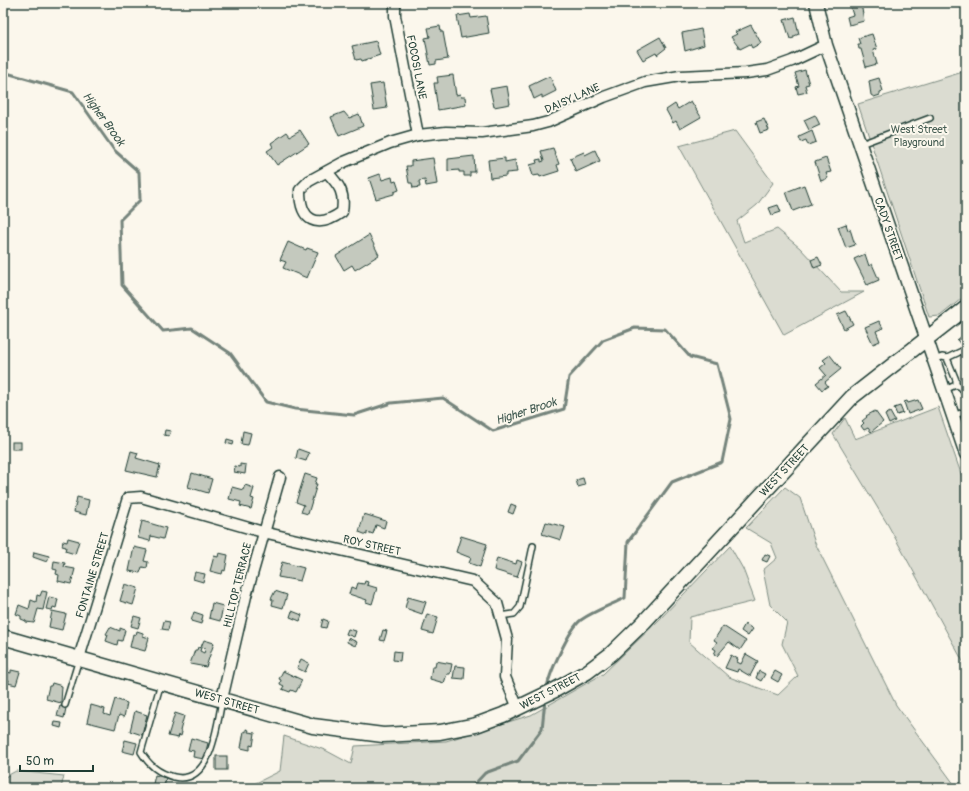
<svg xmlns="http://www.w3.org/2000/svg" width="969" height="791" font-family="Pangolin,sans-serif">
<rect width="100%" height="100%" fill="#fbf7ec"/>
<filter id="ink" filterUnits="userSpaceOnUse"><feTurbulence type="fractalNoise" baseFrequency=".025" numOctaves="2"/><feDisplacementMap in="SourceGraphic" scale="8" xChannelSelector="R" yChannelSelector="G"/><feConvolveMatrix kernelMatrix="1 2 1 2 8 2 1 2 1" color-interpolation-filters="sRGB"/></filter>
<g filter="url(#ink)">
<g fill="#dbdcd1" stroke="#7d8c82">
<polygon points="966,71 966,295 940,316 929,317 858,104"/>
<polygon points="735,131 773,183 757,205 737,221 744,242 777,229 800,248 841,292 864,292 784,335 679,146"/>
<polygon points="938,407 966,488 966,667 888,525 833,434 845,418 855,439"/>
<polygon points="785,487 800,498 815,543 896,705 957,788 246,788 280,771 284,736 325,750 351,764 355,746 446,741 531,715 603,674 659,620 730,546 743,569 755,601 690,617 689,642 729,677 778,695 798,676 782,644 787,622 770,605 763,570 777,558 771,543 746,528"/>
<polygon points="16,771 64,776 61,788 3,788 3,778"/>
</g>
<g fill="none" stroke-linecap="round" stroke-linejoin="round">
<g stroke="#74847b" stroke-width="3">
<path d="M3 72 73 92 114 150 139 172 140 200 120 220 122 285 163 331 192 328 230 353 266 402 295 409 354 415 391 403 443 398 493 431 564 409 569 377 603 340 635 328 665 329 690 357 717 364 731 419 722 462 672 482 628 542 625 598C611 605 594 611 581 620 570 628 548 675 547 689"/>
<polyline points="471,788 485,773 518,761 542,729 545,700"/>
</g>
</g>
<g fill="#c4c9be" stroke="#1f3d34">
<polygon points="849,3 861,3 864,21 849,25 847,17 853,15"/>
<polygon points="470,14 471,18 486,16 489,33 461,38 457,16"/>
<polygon points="795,17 799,34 794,36 794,38 790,39 784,20"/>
<polygon points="751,25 761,43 752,48 750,44 740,49 731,37 737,34 735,32"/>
<polygon points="440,26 441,32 443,32 448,59 436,61 436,64 430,65 425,38 430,37 428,28"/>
<polygon points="701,29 704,45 685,51 682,33"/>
<polygon points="872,34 877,49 873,50 877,64 866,67 861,49 859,49 858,44 860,44 858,38"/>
<polygon points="660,37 666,48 657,55 656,53 643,60 637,50"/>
<polygon points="376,41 380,55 362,61 361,59 356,60 352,46"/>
<polygon points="805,70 809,84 805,85 807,92 798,94 796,87 799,86 795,73"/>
<polygon points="453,75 456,95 460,94 461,97 465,97 466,105 438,110 434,83 438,83 437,77"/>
<polygon points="550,76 556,91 542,98 542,95 534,99 529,86"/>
<polygon points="879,78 883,91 880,92 880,95 874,97 871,95 869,81"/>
<polygon points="383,83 387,108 374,110 370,85"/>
<polygon points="507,86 510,104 494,107 490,89"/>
<polygon points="691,101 701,117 680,129 676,121 673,123 666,110 675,104 678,109"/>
<polygon points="344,112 349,118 359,114 363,126 339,136 331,117"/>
<polygon points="815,115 820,125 809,130 804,120"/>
<polygon points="764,119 769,130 760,133 756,122"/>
<polygon points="300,130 309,144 277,165 267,151 273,147 271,143 287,132 290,136"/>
<polygon points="812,131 816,142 808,145 806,140 801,142 799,137"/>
<polygon points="553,148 559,164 557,165 559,171 540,177 539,175 533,176 530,165 537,163 536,160 541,159 541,162 544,161 541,151"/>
<polygon points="595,150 600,161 576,172 570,158 584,152 585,155"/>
<polygon points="474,156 475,172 470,172 470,176 464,176 464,172 459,172 459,170 448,171 448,159"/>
<polygon points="433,158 437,184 426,186 425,180 419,181 420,187 413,188 412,183 409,183 406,166 411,166 411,161"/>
<polygon points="505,158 505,162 515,160 517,172 506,173 506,176 490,178 488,160"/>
<polygon points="826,158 831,172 826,173 828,178 821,181 815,162"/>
<polygon points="380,174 382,180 392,177 393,182 396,181 399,190 394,192 394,194 376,199 369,178"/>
<polygon points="804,185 811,204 793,211 786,192"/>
<polygon points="778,205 781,212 772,215 769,208"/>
<polygon points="846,224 848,230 850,229 855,245 846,248 838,227"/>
<polygon points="369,235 379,255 355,270 352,265 344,270 336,256"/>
<polygon points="288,242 306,250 307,248 318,252 307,278 283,268 286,262 280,260"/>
<polygon points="865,254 869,266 872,264 879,280 867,285 854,259"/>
<polygon points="818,257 822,265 814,268 811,260"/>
<polygon points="846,311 853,324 844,329 837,315"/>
<polygon points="879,321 883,328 876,331 880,341 873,344 865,327"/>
<polygon points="966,333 966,345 963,347 957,340"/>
<polygon points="830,355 841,369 825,382 828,386 822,390 816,383 826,375 820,368 826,363 823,360"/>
<polygon points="918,400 922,409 908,414 904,402 907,401 908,403"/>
<polygon points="900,406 903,413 897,415 894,408"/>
<polygon points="875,411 883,422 871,432 868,428 864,430 861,426 864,423 862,421 867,417 866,416"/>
<polygon points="890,412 895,421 889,424 885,415"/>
<polygon points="165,430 171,431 169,436 164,435"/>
<polygon points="243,431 251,433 248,445 241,444"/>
<polygon points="227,439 234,441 233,445 226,443"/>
<rect x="12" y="442" width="9" height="7"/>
<polygon points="298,449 309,453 306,461 296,458"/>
<polygon points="131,451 138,453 136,458 160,465 157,477 126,470"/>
<polygon points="240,464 246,465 245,474 234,472 235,466 240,467"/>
<polygon points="192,473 212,479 208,493 188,487"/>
<polygon points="305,474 317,478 315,484 317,484 308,514 301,512 304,505 296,502"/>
<polygon points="583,478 585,485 578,487 576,480"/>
<polygon points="245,485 254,488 251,498 254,499 251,509 240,506 241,502 229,499 232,487 243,490"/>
<polygon points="77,497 89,500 86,515 74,512"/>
<polygon points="511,504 516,506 513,514 508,512"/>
<polygon points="364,514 386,521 384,528 376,525 373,534 367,532 367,535 359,532"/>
<polygon points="142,521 166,528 163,539 151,536 150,541 138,538"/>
<polygon points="546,522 565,527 561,540 542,534"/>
<polygon points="461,536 487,544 480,567 469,563 471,558 456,552"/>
<polygon points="68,538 79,541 75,554 65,551 66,547 62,546 63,541 67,542"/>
<polygon points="134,547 147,550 144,561 148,562 147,568 142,567 140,573 129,571"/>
<polygon points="34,552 49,556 47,562 33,557"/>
<polygon points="219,553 228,555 225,571 223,570 222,574 210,571 214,556 218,557"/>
<polygon points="765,554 770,556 767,562 762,560"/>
<polygon points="497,558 516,564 517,560 522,562 517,577 494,570"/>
<polygon points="54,561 65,563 64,567 75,569 71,584 58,581 59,575 56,574 57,570 53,569"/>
<polygon points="282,562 304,568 300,581 278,577"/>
<polygon points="195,572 205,574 203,582 193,579"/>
<polygon points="365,581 368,582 367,585 377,588 372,604 366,602 367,600 349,594 351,587 356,589 358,583 364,584"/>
<polygon points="125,584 138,588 133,605 120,601"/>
<polygon points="42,591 47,592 43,610 38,609 34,623 26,622 26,621 21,619 21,616 16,614 19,605 29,609 31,600 36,602 37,595 40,596"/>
<polygon points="275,591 287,595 283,608 272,605 273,600 271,599"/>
<polygon points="49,597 58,599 56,608 53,607 52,610 46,609"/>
<polygon points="408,597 426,602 422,614 405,608"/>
<polygon points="212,603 223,606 220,621 209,618"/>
<polygon points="52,611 66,614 62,630 49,627"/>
<polygon points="292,611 302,615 300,621 290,617"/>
<polygon points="194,612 203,615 201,624 191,621"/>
<polygon points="427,614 438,617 433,634 422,631"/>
<polygon points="134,616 141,618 138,628 131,626"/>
<polygon points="323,619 328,621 326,628 321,627"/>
<polygon points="164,621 170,622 168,630 162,629"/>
<polygon points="745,624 753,629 748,636 741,631"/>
<polygon points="723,626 746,641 740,650 729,642 717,656 714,654 716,650 713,648 717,642 714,640"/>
<polygon points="110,627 120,631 120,628 125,630 122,641 118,640 117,645 106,641 108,635 106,634"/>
<polygon points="348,629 356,631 354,637 346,634"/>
<polygon points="383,630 387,631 384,641 380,640"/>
<polygon points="137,631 143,633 143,636 149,638 145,651 130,647 133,634 136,635"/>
<polygon points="348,638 357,642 355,646 347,642"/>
<polygon points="204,640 214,643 206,667 190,664 195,650 197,650 198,647 201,648 200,651 204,653 206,648 201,647"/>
<polygon points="394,651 401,652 400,661 393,660"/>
<polygon points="746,654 758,661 750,676 738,669 737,672 725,668 731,655 738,659 737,662 741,664"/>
<polygon points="301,659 309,663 305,672 297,668"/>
<polygon points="436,661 452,664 450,674 447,674 444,683 430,679 432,667 435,667"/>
<polygon points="3,666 8,668 7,672 11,673 11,670 20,672 16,685 8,683 9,680 6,679 3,684"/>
<polygon points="455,666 465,667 464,679 453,678"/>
<polygon points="283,671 302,680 296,692 291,690 290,692 282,689 284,686 280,684 281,680 279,679"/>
<polygon points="759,671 765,674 761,681 756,678"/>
<polygon points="775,671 782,675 778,682 771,678"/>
<polygon points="52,683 62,686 61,703 46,699 49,686 51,686"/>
<polygon points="115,699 127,703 124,717 119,715 115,729 87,722 91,705 105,709 104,714 110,716"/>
<polygon points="60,706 66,708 64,718 57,716"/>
<polygon points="135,711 147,715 142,735 130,731"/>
<polygon points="175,713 184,716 180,731 182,732 181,736 179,735 178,738 168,736"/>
<polygon points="55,722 62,723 61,728 54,726"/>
<polygon points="246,729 249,730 248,732 255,733 253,746 250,745 250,750 241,748 244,731 246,732"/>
<polygon points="191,738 208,743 204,759 193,757 194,751 188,750"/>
<polygon points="125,740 137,743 134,754 122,751"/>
<rect x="216" y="756" width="11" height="14"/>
<polygon points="155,775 166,778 164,788 152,788"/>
</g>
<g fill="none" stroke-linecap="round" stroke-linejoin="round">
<defs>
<g id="service">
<polyline points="861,144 930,118"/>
<polyline points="947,358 966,349"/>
<polyline points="934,360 942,357 947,358 956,380 956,385 944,390"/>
<polyline points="956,385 961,387 966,396"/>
<polyline points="953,416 966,411"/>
<polyline points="500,616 514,614 520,607 533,546"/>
<path d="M161 683 141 752C149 765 158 773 174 777 211 786 217 726 222 700"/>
<polyline points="65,705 79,659"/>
</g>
<g id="minor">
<polyline points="395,3 395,16 418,135"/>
<path d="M327 172C340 186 345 193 342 212 317 230 300 221 300 190L309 181 344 162 390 143 418 135 446 132 482 133 533 126 548 122 604 97 645 82 680 76 746 73 767 70 792 61 826 45"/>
<polyline points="79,658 128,498 141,497 263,532 473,581 497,603 507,639 505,677 518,708"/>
<polyline points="222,699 246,596 280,477"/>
</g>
<polyline id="tertiary" points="816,3 826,45 966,454"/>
<polyline id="secondary" points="3,637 313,726 383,735 440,732 476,725 503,715 555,690 587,672 611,654 643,623 852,397 966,308"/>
</defs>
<use href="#service" stroke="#1f3d34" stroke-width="8"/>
<use href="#minor" stroke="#1f3d34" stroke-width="13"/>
<use href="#tertiary" stroke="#1f3d34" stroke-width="15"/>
<use href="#secondary" stroke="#1f3d34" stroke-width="17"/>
<use href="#service" stroke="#fbf7ec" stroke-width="5"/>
<use href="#minor" stroke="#fbf7ec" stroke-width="10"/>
<use href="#tertiary" stroke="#fbf7ec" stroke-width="12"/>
<use href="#secondary" stroke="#fbf7ec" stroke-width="14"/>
</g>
</g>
<g text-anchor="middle" stroke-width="4" stroke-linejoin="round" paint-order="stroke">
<g font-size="11" fill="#1f3d34" stroke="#fbf7ec">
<text transform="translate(417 67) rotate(79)" y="4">FOCOSI LANE</text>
<text transform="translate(572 98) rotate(-24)" y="4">DAISY LANE</text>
<text transform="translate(889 229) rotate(71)" y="4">CADY STREET</text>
<text transform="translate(784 470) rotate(-47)" y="4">WEST STREET</text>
<text transform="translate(372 545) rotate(13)" y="4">ROY STREET</text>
<text transform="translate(92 575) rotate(-73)" y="4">FONTAINE STREET</text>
<text transform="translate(237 585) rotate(-76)" y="4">HILLTOP TERRACE</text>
<text transform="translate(550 691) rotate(-27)" y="4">WEST STREET</text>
<text transform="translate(227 701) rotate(16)" y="4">WEST STREET</text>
</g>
<g font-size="11" fill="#455d53" stroke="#fbf7ec">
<text x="919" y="133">West Street<tspan x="919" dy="13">Playground</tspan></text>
</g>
<g font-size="12" font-style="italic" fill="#425b52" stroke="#fbf7ec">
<text transform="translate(104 119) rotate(54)" y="4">Higher Brook</text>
<text transform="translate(526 411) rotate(-18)" y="4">Higher Brook</text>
</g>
</g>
<rect width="969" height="791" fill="none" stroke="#fbf7ec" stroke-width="16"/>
<rect x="8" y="8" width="953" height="775" fill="none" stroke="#1f3d34" stroke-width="1.5" filter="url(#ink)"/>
<path d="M20 765v6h73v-6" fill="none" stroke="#1f3d34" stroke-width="2"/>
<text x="26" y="765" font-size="12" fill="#1f3d34" stroke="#fbf7ec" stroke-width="3" paint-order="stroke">50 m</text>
</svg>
